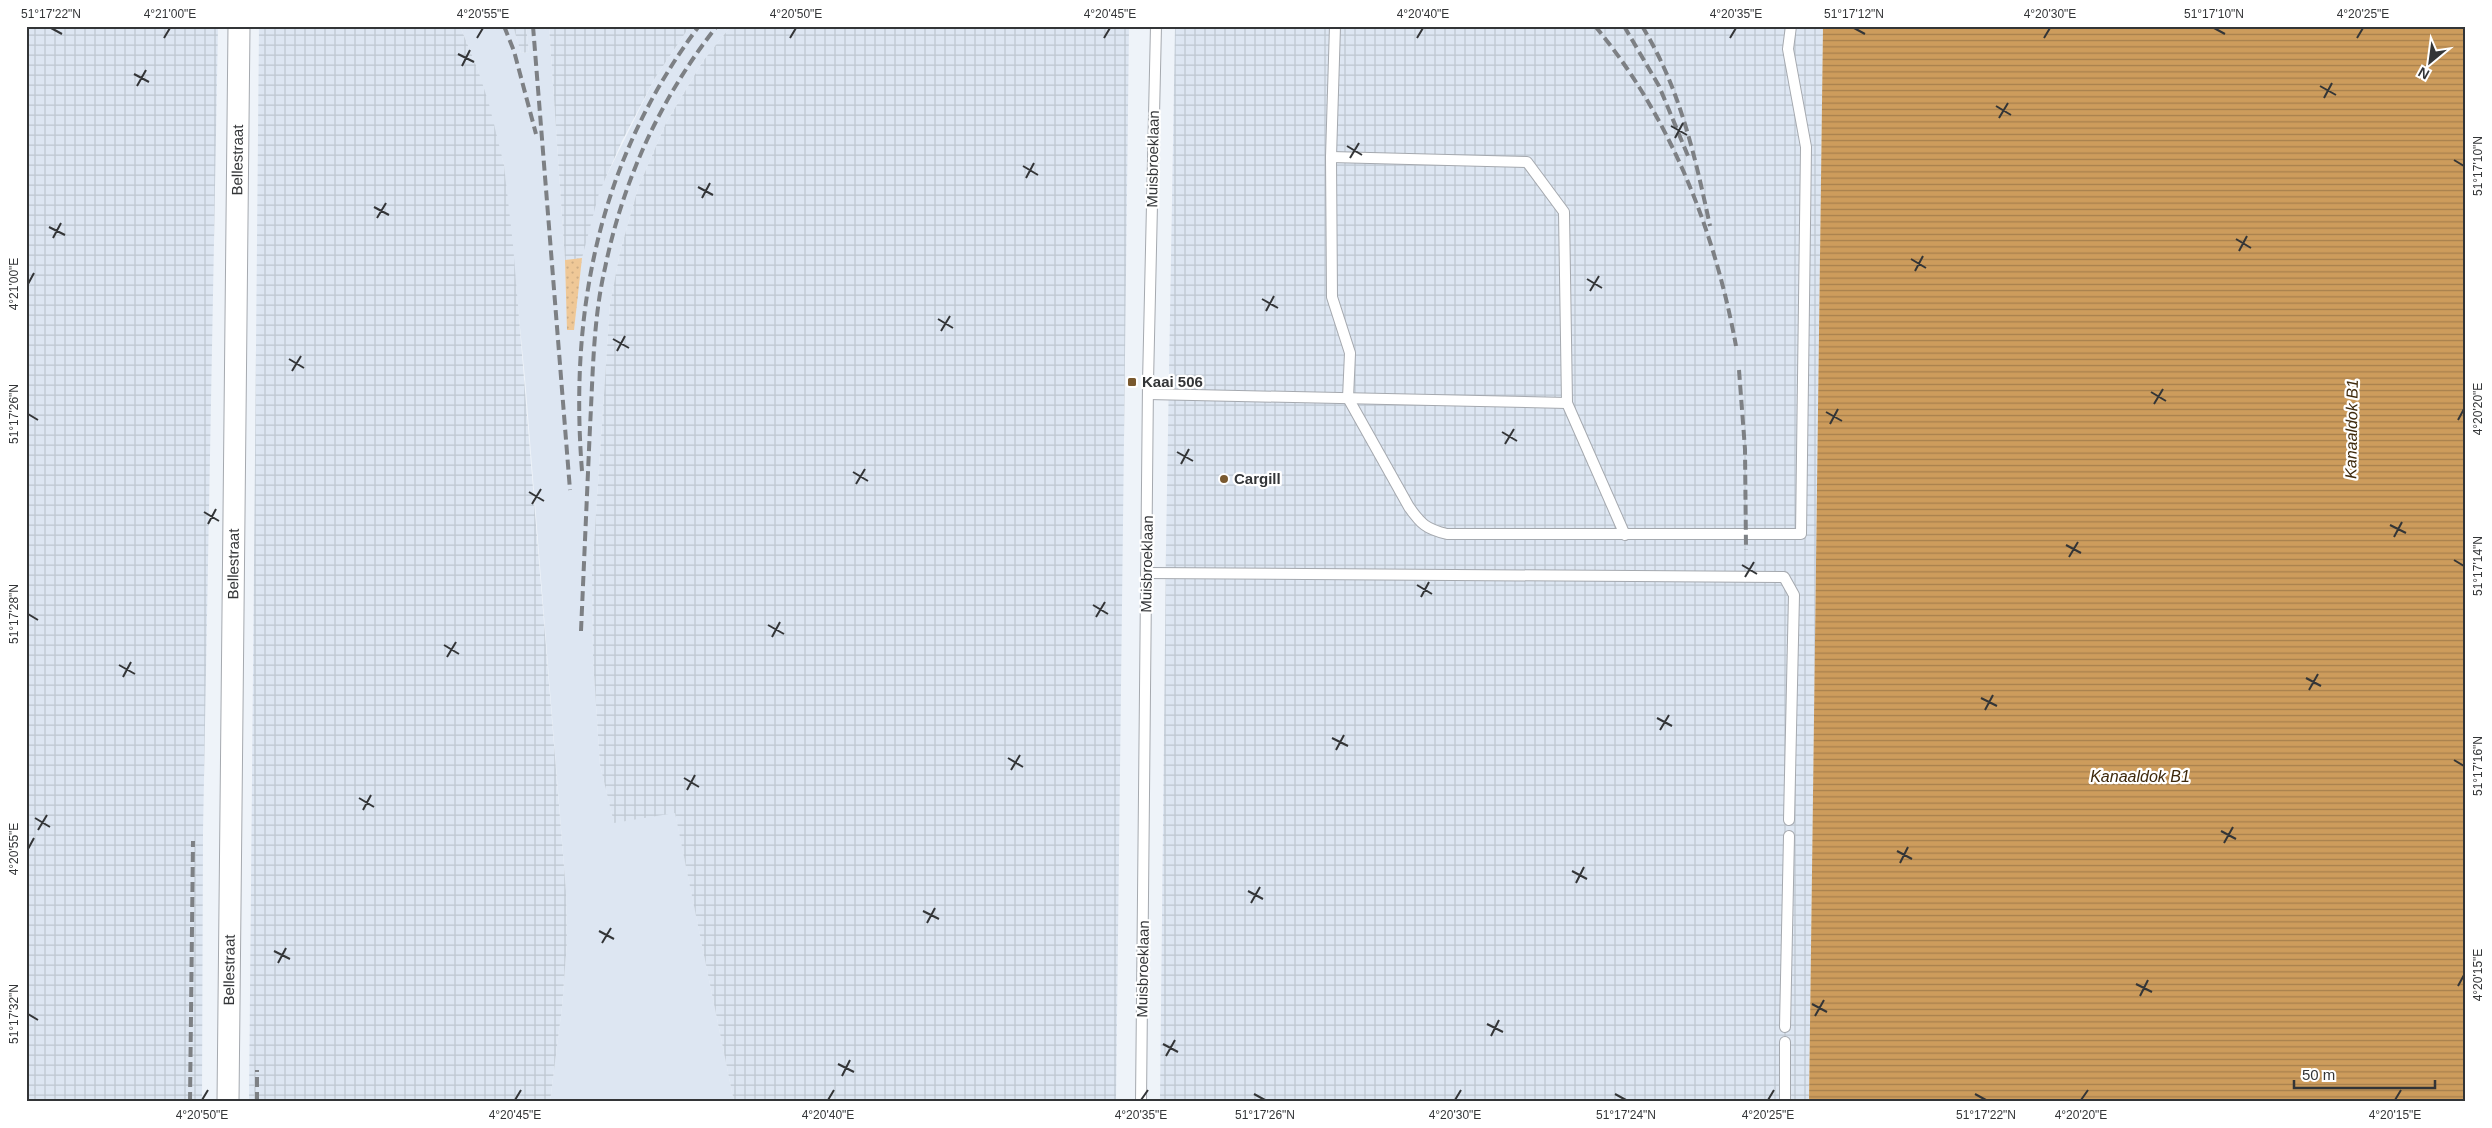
<svg xmlns="http://www.w3.org/2000/svg" width="2492" height="1128" font-family="Helvetica,sans-serif">
<defs>
<pattern id="industrial-grid" width="8" height="8" patternUnits="userSpaceOnUse" patternTransform="scale(1.25)"><rect width="8" height="8" fill="#dde6f2"/><path d="M0 4h8M4 0v8" fill="none" stroke="#bec6d0"/></pattern>
<pattern id="grass-dots" width="8" height="8" patternUnits="userSpaceOnUse" patternTransform="scale(1.25)"><rect width="8" height="8" fill="#efc897"/><path d="M2 2h.1M6 6h.1" fill="none" stroke="#cdac83" stroke-width="1.8" stroke-linecap="round"/></pattern>
<pattern id="water-rules" width="6" height="5" patternUnits="userSpaceOnUse" patternTransform="scale(1.25)"><rect width="6" height="5" fill="#cd9c5c"/><path d="M0 2.5h6" fill="none" stroke="#a7804d"/></pattern>
</defs>
<rect width="100%" height="100%" fill="#eef3f9"/>
<polygon fill="#dde6f2" points="460,26 513,26 521,53 529,52 526,26 549,26 565,260 655,78 690,26 731,26 703,61 666,123 638,188 620,252 610,304 592,573 593,659 600,765 614,822 675,812 734,1102 550,1102 562,1007 567,942 566,891 525,378 504,165 478,70"/>
<g fill="url(#industrial-grid)">
<polygon points="26,26 218,26 203,832 202,1102 26,1102"/>
<polygon points="259,26 460,26 478,70 489,104 504,165 513,245 566,891 567,942 562,1007 550,1102 249,1102"/>
<polygon points="513,26 526,26 529,52 521,53"/>
<polygon points="549,26 690,26 655,78 622,141 599,193 582,258 565,260"/>
<polygon points="731,26 1129,26 1116,1102 734,1102 675,813 614,823 600,765 593,659 592,573 610,304 620,252 638,188 666,123 703,61"/>
<polygon points="1175,26 1823,26 1809,1102 1160,1102 1166,548"/>
</g>
<polygon fill="url(#grass-dots)" points="582,258 574,330 567,330 565,260"/>
<polygon fill="url(#water-rules)" points="1823,26 2466,26 2466,1102 1809,1102"/>
<g fill="none" stroke-linecap="round" stroke-linejoin="round">
<defs>
<g id="service">
<path d="M1335 26 1331 157 1332 297 1350 353 1348 398 1409 507C1421 524 1426 529 1447 534H1801L1806 147 1788 49 1791 26"/>
<polyline points="1331,157 1527,162 1564,212 1567,403 1625,535"/>
<polyline points="1148,394 1567,403"/>
<polyline points="1146,573 1784,577 1794,595 1789,820"/>
<polyline points="1785,1027 1789,836"/>
<polyline points="1141,1102 1148,383 1156,26"/>
<polyline points="1785,1102 1785,1042"/>
</g>
<g id="minor">
<path id="s1" d="M228 1102 239 26"/>
</g>
</defs>
<use href="#service" stroke="#a5a9af" stroke-width="12"/>
<use href="#minor" stroke="#a5a9af" stroke-width="23"/>
<use href="#service" stroke="#fff" stroke-width="10"/>
<use href="#minor" stroke="#fff" stroke-width="21"/>
<g stroke="#7d8084" stroke-width="4" stroke-dasharray="10 5" stroke-linecap="butt">
<polyline points="504,26 514,51 536,134"/>
<polyline points="533,26 570,490"/>
<path d="M1595 26C1670 116 1715 231 1736 346"/>
<polyline points="1624,26 1659,86 1688,156"/>
<path d="M1642 26C1680 88 1695 156 1710 226"/>
<polyline points="1739,370 1745,449 1746,550"/>
<path d="M582 471C569 309 600 158 699 26"/>
<path d="M581 631C584 563 587 495 590 427 593 374 593 320 605 268 623 180 661 97 717 26"/>
<polyline points="190,1102 193,841"/>
<polyline points="257,1102 257,1070"/>
</g>
</g>
<path fill="none" stroke="#333537" stroke-width="2" d="M51 28 62 34M1854 28 1865 34M2214 28 2225 34M164 38 170 28M477 38 483 28M790 38 796 28M1104 38 1110 28M1417 38 1423 28M1730 38 1736 28M2044 38 2050 28M2357 38 2363 28M458 54 474 62M462 66 470 50M134 74 149 82M137 86 146 70M2320 86 2336 95M2324 98 2332 83M1996 106 2011 115M1999 118 2008 103M1671 126 1687 135M1675 138 1683 123M1347 146 1362 155M1350 158 1359 143M2454 160 2464 166M1023 166 1038 175M1026 178 1034 163M698 187 713 195M702 198 710 183M374 207 389 215M377 218 386 203M49 227 65 235M53 238 61 223M2236 239 2251 248M2239 251 2247 236M1911 259 1926 268M1915 271 1923 256M1587 279 1602 288M28 284 34 273M1590 291 1599 276M1262 299 1278 308M1266 311 1274 296M938 319 953 328M941 331 950 316M613 339 629 348M617 351 625 336M289 359 304 368M292 371 301 356M2151 392 2166 401M2154 404 2163 389M1826 412 1842 421M28 414 38 420M2458 420 2464 409M1830 424 1838 409M1502 432 1517 441M1505 444 1514 429M1177 452 1193 461M1181 464 1189 449M853 472 868 481M856 484 865 469M529 492 544 501M532 504 541 489M204 512 219 521M208 524 216 509M2390 525 2406 533M2394 537 2402 522M2066 545 2081 553M2069 557 2078 542M2454 560 2464 566M1742 565 1757 574M1745 577 1754 562M1417 585 1432 594M1421 597 1429 582M1093 605 1108 614M28 614 38 620M1096 617 1105 602M768 625 784 634M772 637 780 622M444 645 459 654M447 657 456 642M119 665 135 674M123 677 131 662M2306 678 2321 686M2309 690 2318 674M1981 698 1997 706M1985 710 1993 695M1657 718 1672 726M1660 730 1669 715M1332 738 1348 746M1336 750 1344 735M1008 758 1023 767M2454 760 2464 766M1011 770 1020 755M684 778 699 787M687 790 695 775M359 798 374 807M363 810 371 795M35 818 50 827M38 830 47 815M2221 831 2236 839M2224 843 2233 827M28 849 34 838M1897 851 1912 859M1900 863 1908 847M1572 871 1587 879M1576 883 1584 867M1248 891 1263 899M1251 903 1260 887M923 911 939 919M927 923 935 908M599 931 614 939M602 943 611 928M274 951 290 959M278 963 286 948M2136 984 2152 992M2458 986 2464 975M2140 996 2148 980M1812 1004 1827 1012M28 1014 38 1020M1815 1016 1824 1000M1487 1024 1503 1032M1491 1036 1499 1020M1163 1044 1178 1052M1166 1056 1175 1040M838 1064 854 1072M842 1076 850 1060M1254 1094 1265 1100M1615 1094 1626 1100M1975 1094 1986 1100M202 1100 208 1090M515 1100 521 1090M828 1100 834 1090M1141 1100 1148 1090M1455 1100 1461 1090M1768 1100 1774 1090M2081 1100 2088 1090M2395 1100 2401 1090"/>
<g fill="#79592f" stroke="#fff" stroke-width="2">
<rect x="1127" y="377" width="10" height="10" rx="2.5"/>
<circle cx="1224" cy="479" r="5"/>
</g>
<g text-anchor="middle" stroke-width="4.5" stroke-linejoin="round" paint-order="stroke">
<g font-size="15" fill="#333537" stroke="#fff">
<text dy="5" stroke="none"><textPath href="#s1" startOffset="942">Bellestraat</textPath></text>
<text transform="translate(1153 159) rotate(-89)" y="5">Muisbroeklaan</text>
<text dy="5" stroke="none"><textPath href="#s1" startOffset="538">Bellestraat</textPath></text>
<text transform="translate(1147 564) rotate(-89)" y="5">Muisbroeklaan</text>
<text dy="5" stroke="none"><textPath href="#s1" startOffset="132">Bellestraat</textPath></text>
<text transform="translate(1143 969) rotate(-89)" y="5">Muisbroeklaan</text>
</g>
<g font-size="15" font-weight="bold" fill="#333537" stroke="#fff" text-anchor="start">
<text x="1142" y="387">Kaai 506</text>
<text x="1234" y="484">Cargill</text>
</g>
<g font-size="16" font-style="italic" fill="#3e290c" stroke="#fff">
<text transform="translate(2351 429) rotate(-89)" y="6">Kanaaldok B1</text>
<text x="2140" y="782">Kanaaldok B1</text>
</g>
</g>
<rect width="2492" height="1128" fill="none" stroke="#ffffff" stroke-width="55"/>
<g transform="translate(2430 62) rotate(209)" stroke="#ffffff" stroke-width="4" paint-order="stroke">
<path d="M0-4L9 19L0 12L-9 19Z" fill="#333537"/>
<text y="-8" font-size="14" font-weight="bold" text-anchor="middle" fill="#333537">N</text>
</g>
<path d="M2294 1080v8h141v-8" fill="none" stroke="#333537" stroke-width="2.5"/>
<text x="2302" y="1080" font-size="15" fill="#333537" stroke="#ffffff" stroke-width="4" paint-order="stroke">50 m</text>
<rect x="28" y="28" width="2436" height="1072" fill="none" stroke="#333537" stroke-width="2"/>
<g font-size="12" text-anchor="middle" fill="#333537">
<text x="51" y="18">51°17'22"N</text>
<text x="170" y="18">4°21'00"E</text>
<text x="483" y="18">4°20'55"E</text>
<text x="796" y="18">4°20'50"E</text>
<text x="1110" y="18">4°20'45"E</text>
<text x="1423" y="18">4°20'40"E</text>
<text x="1736" y="18">4°20'35"E</text>
<text x="1854" y="18">51°17'12"N</text>
<text x="2050" y="18">4°20'30"E</text>
<text x="2214" y="18">51°17'10"N</text>
<text x="2363" y="18">4°20'25"E</text>
<text transform="translate(2478 166) rotate(-90)" y="4">51°17'10"N</text>
<text transform="translate(14 284) rotate(-90)" y="4">4°21'00"E</text>
<text transform="translate(2478 409) rotate(-90)" y="4">4°20'20"E</text>
<text transform="translate(14 414) rotate(-90)" y="4">51°17'26"N</text>
<text transform="translate(2478 566) rotate(-90)" y="4">51°17'14"N</text>
<text transform="translate(14 614) rotate(-90)" y="4">51°17'28"N</text>
<text transform="translate(2478 766) rotate(-90)" y="4">51°17'16"N</text>
<text transform="translate(14 849) rotate(-90)" y="4">4°20'55"E</text>
<text transform="translate(2478 975) rotate(-90)" y="4">4°20'15"E</text>
<text transform="translate(14 1014) rotate(-90)" y="4">51°17'32"N</text>
<text x="202" y="1119">4°20'50"E</text>
<text x="515" y="1119">4°20'45"E</text>
<text x="828" y="1119">4°20'40"E</text>
<text x="1141" y="1119">4°20'35"E</text>
<text x="1265" y="1119">51°17'26"N</text>
<text x="1455" y="1119">4°20'30"E</text>
<text x="1626" y="1119">51°17'24"N</text>
<text x="1768" y="1119">4°20'25"E</text>
<text x="1986" y="1119">51°17'22"N</text>
<text x="2081" y="1119">4°20'20"E</text>
<text x="2395" y="1119">4°20'15"E</text>
</g>
</svg>
